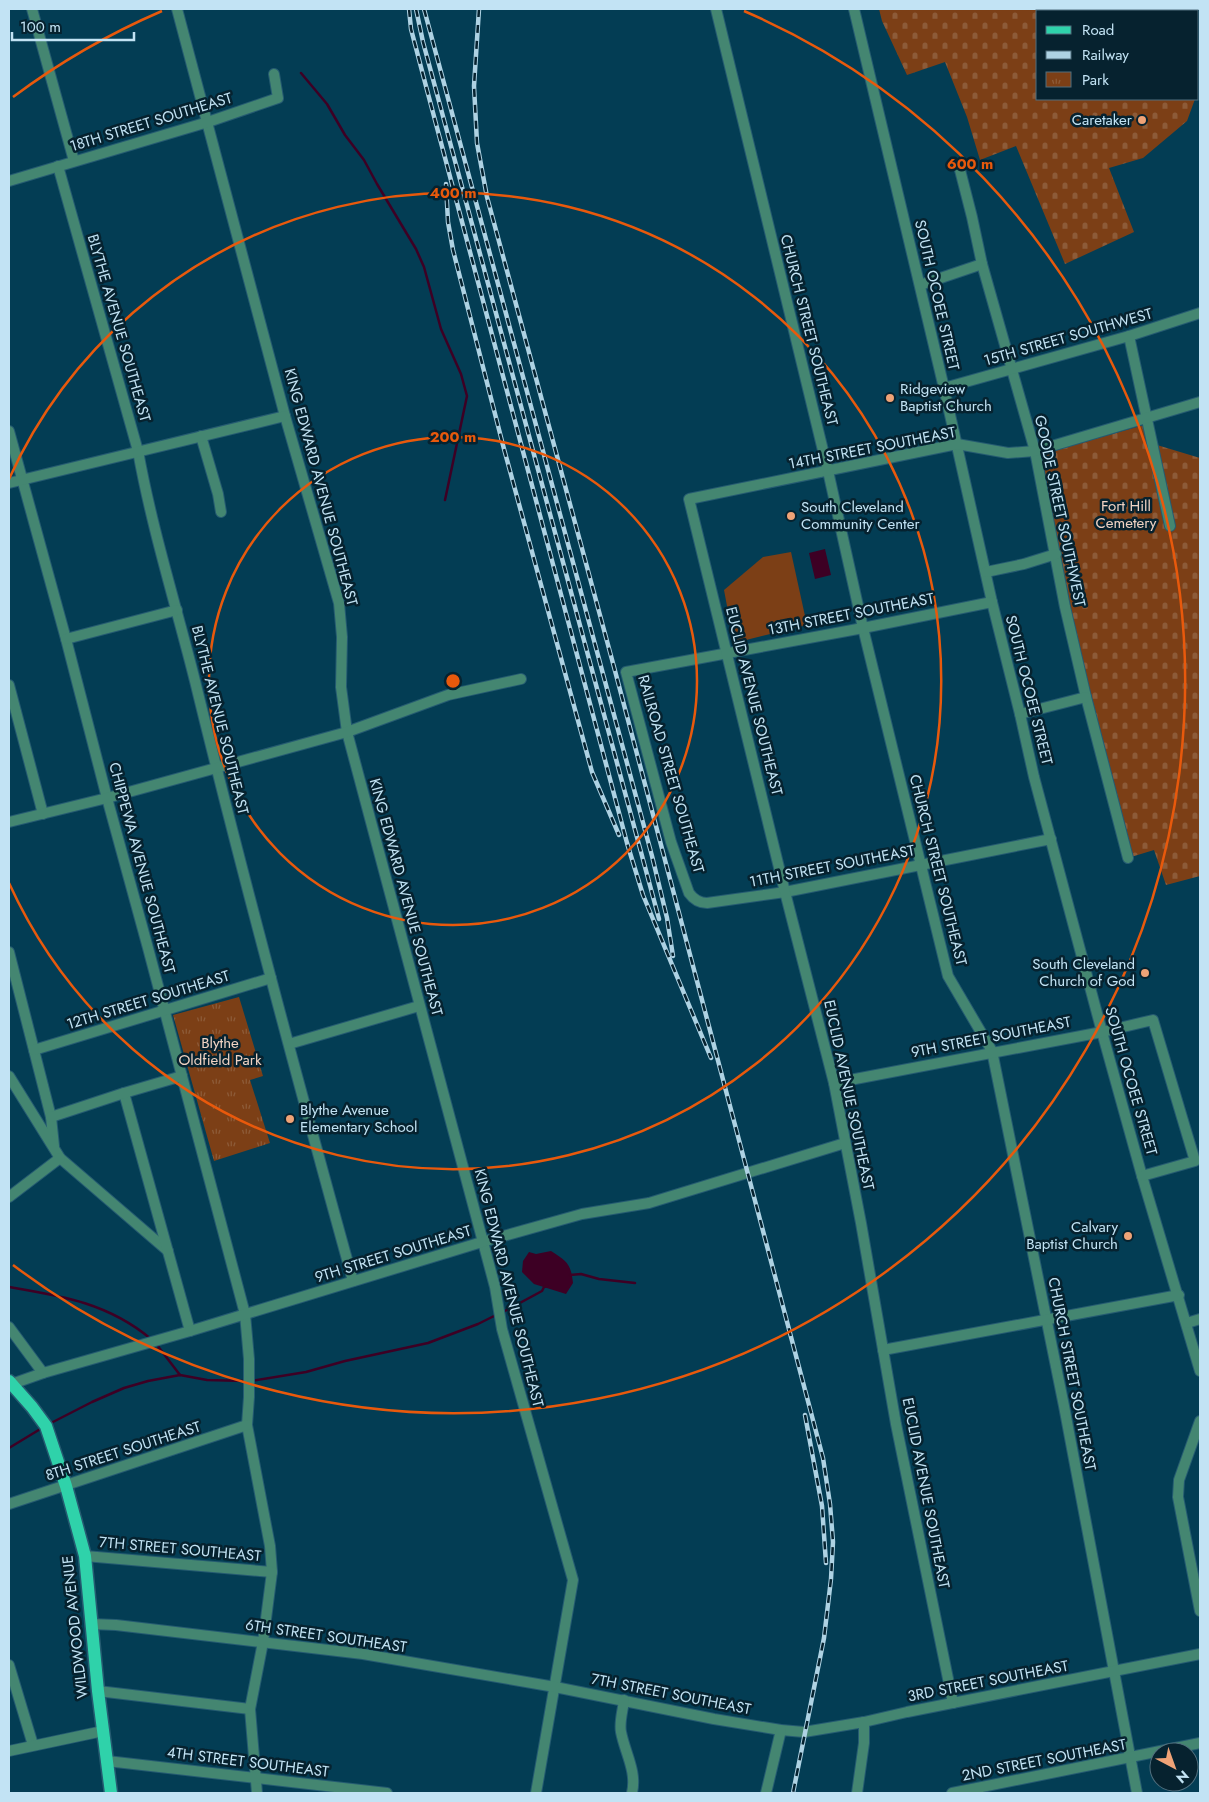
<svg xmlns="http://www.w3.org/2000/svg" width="1209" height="1802" font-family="Jost,sans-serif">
<defs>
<pattern id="cemetery-stones" width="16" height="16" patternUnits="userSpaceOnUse" patternTransform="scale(1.25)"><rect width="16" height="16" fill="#7c3f16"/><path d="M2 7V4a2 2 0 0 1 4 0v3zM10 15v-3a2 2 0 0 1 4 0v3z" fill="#8d5b38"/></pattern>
<pattern id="park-tufts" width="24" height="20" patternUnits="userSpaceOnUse" patternTransform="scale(1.25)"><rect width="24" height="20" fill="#7c3f16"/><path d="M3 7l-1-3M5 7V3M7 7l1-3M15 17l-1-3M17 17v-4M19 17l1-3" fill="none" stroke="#8d5b38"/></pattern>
</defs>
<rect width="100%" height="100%" fill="#033d54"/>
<polygon fill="#7c3f16" points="791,552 807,625 734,643 724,590 763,557"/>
<g fill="url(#cemetery-stones)">
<polygon points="879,9 1105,9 1106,11 1038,11 1038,99 1195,99 1187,121 1143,158 1109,168 1134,232 1065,264 1016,146 980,160 967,117 945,62 907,75 882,21"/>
<polygon points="1151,423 1157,445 1200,458 1200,876 1166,885 1154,850 1131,857 1068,608 1041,461 1045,453"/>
</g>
<polygon fill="url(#park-tufts)" points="239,997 263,1076 250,1080 270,1143 214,1161 173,1015"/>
<g fill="#3d0024">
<polygon points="825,549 831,575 815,579 809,553"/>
<path d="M551 1251C567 1261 571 1264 573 1283L566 1294 534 1284 522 1272 523 1261 529 1252 536 1254Z"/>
</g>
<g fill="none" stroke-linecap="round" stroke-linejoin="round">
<g stroke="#3d0024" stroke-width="2.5">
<polyline points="301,73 327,104 345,135 364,160 377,184 416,249 424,267 441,329 461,374 467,396 445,500"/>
<polyline points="570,1275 581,1274 599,1279 635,1283"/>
<path d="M9 1287C62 1296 108 1303 151 1339"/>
<polyline points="503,1312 542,1291 544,1287 547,1286"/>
<polyline points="157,1345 180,1375"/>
<polyline points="251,1381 306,1372 345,1361 428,1343 478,1324 498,1314"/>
<polyline points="49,1424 92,1402 124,1388 148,1381 180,1375 207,1380 245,1381"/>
<polyline points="9,1448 42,1428"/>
</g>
<defs>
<g id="minor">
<polyline points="32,9 74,161"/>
<polyline points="177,9 285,416 339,603 342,637 341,687 347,732 495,1287 502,1329 573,1580 536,1793"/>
<polyline points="716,9 828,471 863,628 948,976 992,1051 1064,1406 1137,1793"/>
<polyline points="854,9 944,388 992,602 1020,714 1034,777 1102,1032 1142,1176 1200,1371"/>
<path d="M58 166 138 451C152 529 176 605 195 681 244 882 298 1082 353 1281"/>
<polyline points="960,170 972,217 982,264 1035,451 1065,607 1086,697 1128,858"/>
<polyline points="9,181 208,122 278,98 274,74"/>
<polyline points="920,285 982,264"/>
<polyline points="1129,336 1170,526"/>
<polyline points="944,388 1129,336 1200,313"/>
<polyline points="9,431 66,639 107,798 148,948 245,1314 249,1359 249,1397 247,1425 270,1546 272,1572 263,1642 250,1709 257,1793"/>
<polyline points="201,436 218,494 221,512"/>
<polyline points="9,483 285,416"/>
<polyline points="986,572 1024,564 1056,554"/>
<path d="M992 602 863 628 626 672 671 842 689 893C694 900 699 903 707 903L785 892 1051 839"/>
<polyline points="66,639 177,610"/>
<polyline points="9,685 43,814"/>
<polyline points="1020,714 1086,697"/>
<polyline points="9,822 107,798 347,732 448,695 521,679"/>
<polyline points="9,952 51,1117 54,1146"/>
<polyline points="289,1044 419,1006"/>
<polyline points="34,1050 271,978"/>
<polyline points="9,1076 60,1158 168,1251"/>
<polyline points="834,1083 1102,1032 1153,1020 1195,1161 1142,1176"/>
<polyline points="124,1093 190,1331"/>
<polyline points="51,1117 124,1093 182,1076"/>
<polyline points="9,1197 60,1158"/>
<polyline points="1187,1323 1200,1319"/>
<polyline points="9,1327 43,1373"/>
<polyline points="883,1350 1179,1295"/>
<polyline points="9,1385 43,1373 190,1331 482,1242 582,1214 649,1203 845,1143"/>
<polyline points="1200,1421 1179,1480 1178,1497 1200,1611"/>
<polyline points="9,1504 247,1425"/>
<polyline points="85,1556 272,1572"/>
<polyline points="91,1624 116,1625 363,1654 555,1687 714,1719 781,1730 804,1732 864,1722 907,1712 1200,1654"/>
<polyline points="9,1665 33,1745"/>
<polyline points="98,1691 250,1709"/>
<path d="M624 1700C623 1710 619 1722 621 1732 625 1753 637 1771 632 1793"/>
<polyline points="953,1703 896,1424 861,1223 834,1083 785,892 689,499 957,444 1008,453 1035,451 1200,402"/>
<polyline points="9,1751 103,1731"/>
<polyline points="107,1761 387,1793"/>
<polyline points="766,1793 781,1730"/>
<polyline points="857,1793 864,1743 864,1722"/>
<polyline points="952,1793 1200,1743"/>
</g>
<polyline id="major" points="9,1381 32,1407 46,1426 66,1486 85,1556 98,1691 111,1793"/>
</defs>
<use href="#minor" stroke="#255b71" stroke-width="12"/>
<use href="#major" stroke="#255b71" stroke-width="15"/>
<use href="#minor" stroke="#448671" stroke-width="10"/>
<use href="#major" stroke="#2fd2aa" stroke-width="12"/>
<defs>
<g id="rail">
<polyline points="409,9 411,29 427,90 627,843 643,895 711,1058"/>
<polyline points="416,9 423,42 659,919"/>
<polyline points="424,9 652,856 667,918 673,956"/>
<polyline points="479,9 474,86 477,143 487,197 614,667 823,1458 830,1504 833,1542 831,1579 824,1638 793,1793"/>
<polyline points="446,184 448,222 453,250 504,449 592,772 619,835"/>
<polyline points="805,1415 822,1506 826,1563"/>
</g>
</defs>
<use href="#rail" stroke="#aed2e3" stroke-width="4.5"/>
<use href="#rail" stroke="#06222f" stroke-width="2.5" stroke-dasharray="8" stroke-linecap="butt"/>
</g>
<g fill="none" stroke="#e8590c" stroke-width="2.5">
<circle cx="453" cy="681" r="244"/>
<path d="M9 479A488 488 0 1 1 9 883"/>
<path d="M13 97A731 731 0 0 1 162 11M744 11A731 731 0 1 1 13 1265"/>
</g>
<g fill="#efa377" stroke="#06222f" stroke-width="2">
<circle cx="1142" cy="120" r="5"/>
<circle cx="890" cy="398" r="5"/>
<circle cx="791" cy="516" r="5"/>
<circle cx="1145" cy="973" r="5"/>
<circle cx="290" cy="1119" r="5"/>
<circle cx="1128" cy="1236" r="5"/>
</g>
<g text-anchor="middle" stroke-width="5" stroke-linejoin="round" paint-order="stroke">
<g font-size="15" fill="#c2e3f4" stroke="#06222f" text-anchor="end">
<text x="1132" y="125">Caretaker</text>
<text x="900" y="394" text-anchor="start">Ridgeview<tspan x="900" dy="17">Baptist Church</tspan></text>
<text x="801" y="512" text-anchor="start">South Cleveland<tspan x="801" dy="17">Community Center</tspan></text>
<text x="1135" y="969">South Cleveland<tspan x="1135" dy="17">Church of God</tspan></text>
<text x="300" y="1115" text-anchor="start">Blythe Avenue<tspan x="300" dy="17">Elementary School</tspan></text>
<text x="1118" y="1232">Calvary<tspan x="1118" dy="17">Baptist Church</tspan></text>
</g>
<g font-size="15" fill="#c2e3f4" stroke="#06222f">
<text transform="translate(151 122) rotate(-17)" y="5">18TH STREET SOUTHEAST</text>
<text transform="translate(937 295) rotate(77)" y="5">SOUTH OCOEE STREET</text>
<text transform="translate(119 328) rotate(74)" y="5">BLYTHE AVENUE SOUTHEAST</text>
<text transform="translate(809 330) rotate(76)" y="5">CHURCH STREET SOUTHEAST</text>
<text transform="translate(1068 337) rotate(-16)" y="5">15TH STREET SOUTHWEST</text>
<text transform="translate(872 448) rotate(-11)" y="5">14TH STREET SOUTHEAST</text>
<text transform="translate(321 487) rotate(75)" y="5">KING EDWARD AVENUE SOUTHEAST</text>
<text transform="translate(1060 511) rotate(78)" y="5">GOODE STREET SOUTHWEST</text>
<text transform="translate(851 614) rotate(-11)" y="5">13TH STREET SOUTHEAST</text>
<text transform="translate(1029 690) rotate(76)" y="5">SOUTH OCOEE STREET</text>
<text transform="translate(754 701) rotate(76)" y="5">EUCLID AVENUE SOUTHEAST</text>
<text transform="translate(220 720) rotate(76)" y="5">BLYTHE AVENUE SOUTHEAST</text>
<text transform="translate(671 774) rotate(74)" y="5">RAILROAD STREET SOUTHEAST</text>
<text transform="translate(832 866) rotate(-11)" y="5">11TH STREET SOUTHEAST</text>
<text transform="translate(142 868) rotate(75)" y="5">CHIPPEWA AVENUE SOUTHEAST</text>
<text transform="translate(938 870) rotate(76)" y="5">CHURCH STREET SOUTHEAST</text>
<text transform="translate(406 897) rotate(75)" y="5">KING EDWARD AVENUE SOUTHEAST</text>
<text transform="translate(148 1000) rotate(-17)" y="5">12TH STREET SOUTHEAST</text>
<text transform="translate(991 1037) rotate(-11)" y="5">9TH STREET SOUTHEAST</text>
<text transform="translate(1131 1081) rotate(74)" y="5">SOUTH OCOEE STREET</text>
<text transform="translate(849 1095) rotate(78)" y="5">EUCLID AVENUE SOUTHEAST</text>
<text transform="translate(393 1254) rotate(-17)" y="5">9TH STREET SOUTHEAST</text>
<text transform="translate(509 1288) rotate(76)" y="5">KING EDWARD AVENUE SOUTHEAST</text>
<text transform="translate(1072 1374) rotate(79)" y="5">CHURCH STREET SOUTHEAST</text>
<text transform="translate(123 1451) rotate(-18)" y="5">8TH STREET SOUTHEAST</text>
<text transform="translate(926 1493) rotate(79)" y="5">EUCLID AVENUE SOUTHEAST</text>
<text transform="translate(180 1549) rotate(5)" y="5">7TH STREET SOUTHEAST</text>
<text transform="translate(75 1627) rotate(-96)" y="5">WILDWOOD AVENUE</text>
<text transform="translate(326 1636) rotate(8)" y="5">6TH STREET SOUTHEAST</text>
<text transform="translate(988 1681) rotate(-11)" y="5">3RD STREET SOUTHEAST</text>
<text transform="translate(671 1694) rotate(11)" y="5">7TH STREET SOUTHEAST</text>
<text transform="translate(1044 1760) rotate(-11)" y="5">2ND STREET SOUTHEAST</text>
<text transform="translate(248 1762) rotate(7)" y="5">4TH STREET SOUTHEAST</text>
</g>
<g font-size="15" fill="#f0d3c3" stroke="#06222f">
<text x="1126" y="511">Fort Hill<tspan x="1126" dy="17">Cemetery</tspan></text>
<text x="220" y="1048">Blythe<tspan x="220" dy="17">Oldfield Park</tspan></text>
</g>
</g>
<circle cx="453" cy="681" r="8" fill="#e8590c" stroke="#06222f" stroke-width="2.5"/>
<g font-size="15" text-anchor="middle" font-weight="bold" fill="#e8590c" stroke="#06222f" stroke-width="5" stroke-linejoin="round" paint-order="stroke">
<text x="970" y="169">600 m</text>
<text x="453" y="198">400 m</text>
<text x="453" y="442">200 m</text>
</g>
<rect width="1209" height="1802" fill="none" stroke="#c2e3f4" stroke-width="20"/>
<rect x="1036" y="10" width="162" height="90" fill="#06222f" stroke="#516f7e"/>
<rect x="1046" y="26" width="25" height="8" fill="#2fd2aa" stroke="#516f7e"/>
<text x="1082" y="35" font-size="15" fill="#c2e3f4">Road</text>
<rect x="1046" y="51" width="25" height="8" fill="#aed2e3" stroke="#516f7e"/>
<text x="1082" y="60" font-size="15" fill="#c2e3f4">Railway</text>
<rect x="1046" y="72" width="25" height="15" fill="url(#park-tufts)" stroke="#516f7e"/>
<text x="1082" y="85" font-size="15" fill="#c2e3f4">Park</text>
<g transform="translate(1174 1767) rotate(139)"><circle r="24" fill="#06222f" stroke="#516f7e"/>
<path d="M0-4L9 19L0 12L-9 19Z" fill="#efa377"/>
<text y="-8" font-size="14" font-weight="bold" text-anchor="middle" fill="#c2e3f4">N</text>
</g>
<path d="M12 32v8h122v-8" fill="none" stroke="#c2e3f4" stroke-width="2.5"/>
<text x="20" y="32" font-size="15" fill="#c2e3f4" stroke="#06222f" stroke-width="4" paint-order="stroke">100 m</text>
</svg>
